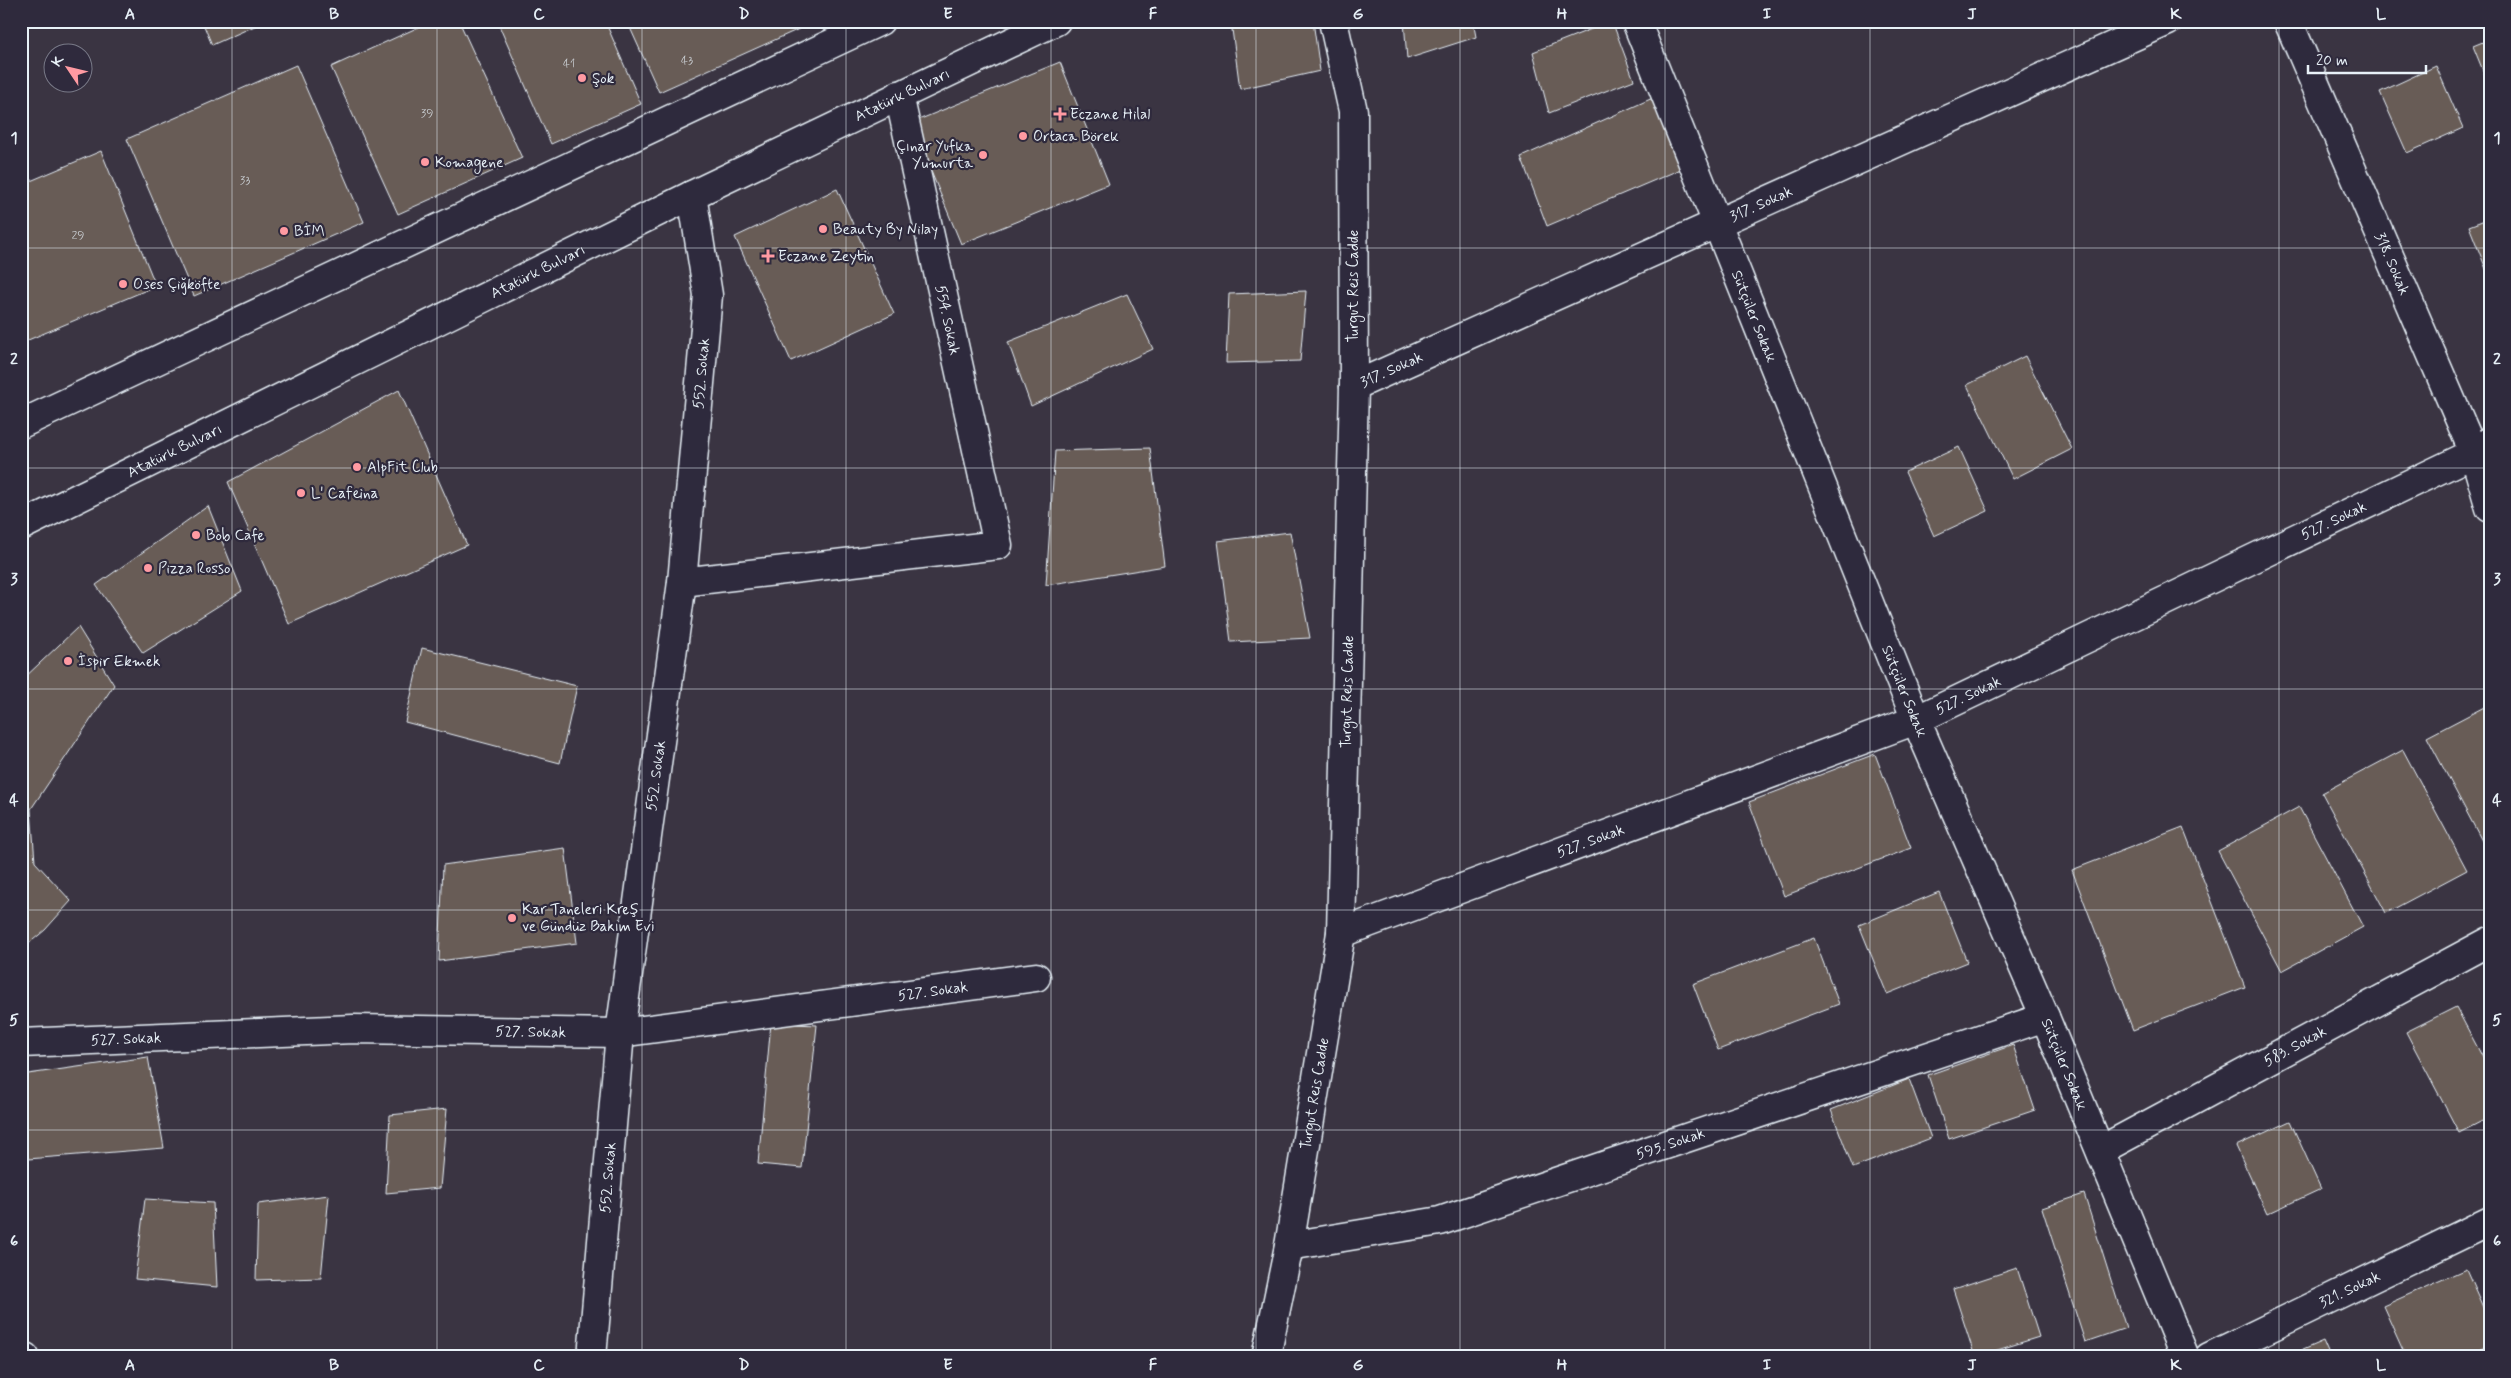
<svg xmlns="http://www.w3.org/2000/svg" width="2511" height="1378" font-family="Mynerve,sans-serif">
<rect width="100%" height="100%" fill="#3a3442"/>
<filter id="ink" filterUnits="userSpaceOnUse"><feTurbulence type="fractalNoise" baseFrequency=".02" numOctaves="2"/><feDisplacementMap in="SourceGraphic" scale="10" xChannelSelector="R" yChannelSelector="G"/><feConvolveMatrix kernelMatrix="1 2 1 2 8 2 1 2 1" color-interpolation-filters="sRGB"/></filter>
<g filter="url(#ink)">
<g fill="#685b57" stroke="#e8f1f8">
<polygon points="202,21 266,21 212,45"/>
<polygon points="432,21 459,21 522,158 398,214 331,67"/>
<polygon points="497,21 605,21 641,104 551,144"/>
<polygon points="627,21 796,21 799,29 659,92"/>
<polygon points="1235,21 1313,21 1320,71 1240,89 1231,22"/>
<polygon points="1404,21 1473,21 1476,37 1407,59"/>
<polygon points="1612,21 1634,80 1549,113 1533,52"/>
<polygon points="2490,39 2490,88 2473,46"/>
<polygon points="1060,62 1109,184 961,244 911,123"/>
<polygon points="296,65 364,222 194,296 127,139"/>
<polygon points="2436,66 2463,128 2407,153 2380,92"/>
<polygon points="1655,97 1681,169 1547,226 1521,157"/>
<polygon points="101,151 156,286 21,343 21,185"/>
<polygon points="837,189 894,314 791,361 735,237"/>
<polygon points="2490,218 2490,279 2469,226"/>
<polygon points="1306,291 1300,361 1226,363 1229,294"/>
<polygon points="1127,294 1153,349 1031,406 1008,342"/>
<polygon points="2025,356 2072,449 2013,479 1967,385"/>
<polygon points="399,390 467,545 289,624 228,482"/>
<polygon points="1959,447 1988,511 1934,536 1905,472"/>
<polygon points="1150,448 1165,566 1046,585 1055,451"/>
<polygon points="208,506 242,591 143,653 96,585"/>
<polygon points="1290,532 1310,638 1231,642 1218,541"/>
<polygon points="78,627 114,685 31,809 35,862 71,901 45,930 21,950 21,681"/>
<polygon points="422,648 577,686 560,763 405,722"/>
<polygon points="2490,704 2490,856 2427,737"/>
<polygon points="2403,750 2467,870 2386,913 2322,793"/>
<polygon points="1875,754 1911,848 1784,896 1749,802"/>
<polygon points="2299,807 2363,927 2282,971 2218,851"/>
<polygon points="2183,827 2245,987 2133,1030 2072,870"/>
<polygon points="565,848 577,943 439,961 443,865"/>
<polygon points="1939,892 1967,962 1887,994 1859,925"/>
<polygon points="1814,938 1839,1004 1718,1050 1693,984"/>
<polygon points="2456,1007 2490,1071 2490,1117 2459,1133 2406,1032"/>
<polygon points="771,1023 817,1025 802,1168 758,1164"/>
<polygon points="2013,1045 2035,1110 1949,1139 1928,1075"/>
<polygon points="148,1057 164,1148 28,1159 21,1105 21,1075"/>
<polygon points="1909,1079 1931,1138 1853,1168 1831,1110"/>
<polygon points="447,1109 440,1188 386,1193 390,1115"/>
<polygon points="2290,1121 2321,1189 2267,1214 2236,1146"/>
<polygon points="2084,1194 2126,1328 2085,1342 2042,1208"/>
<polygon points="329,1195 321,1278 256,1280 258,1204"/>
<polygon points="145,1199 213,1203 217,1287 135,1279"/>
<polygon points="2017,1268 2039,1337 1975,1357 1953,1289"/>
<polygon points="2466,1269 2490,1323 2490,1345 2465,1357 2406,1357 2383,1306"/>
<polygon points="2323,1341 2330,1357 2286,1357"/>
</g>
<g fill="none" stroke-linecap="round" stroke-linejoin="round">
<defs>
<g id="street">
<path id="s1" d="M1636 21 1916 720 2045 1017 2185 1357"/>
<path id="s2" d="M2288 21 2474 453 2490 508"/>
<path id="s3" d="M1354 386 2168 21"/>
<polyline points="682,582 998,545 899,95"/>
<path id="s4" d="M1341 933 1916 720 2474 453 2490 441"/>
<path id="s5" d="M21 1043 353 1029 620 1033 1036 977"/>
<path id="s6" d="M2101 1150 2490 941"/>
<path id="s7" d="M1289 1246 1440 1221 2045 1017"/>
<polyline points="21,1356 25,1357"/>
<path id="s8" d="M592 1357 620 1033 682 582 708 295 692 195"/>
<path id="s9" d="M1266 1357 1289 1246 1341 933 1354 386 1353 111 1333 21"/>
<path id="s10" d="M2209 1357 2490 1221"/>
</g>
<g id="secondary">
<polyline points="21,424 880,21"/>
<path id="s11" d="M21 526 692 195 1056 21"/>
</g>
</defs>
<use href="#street" stroke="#e8f1f8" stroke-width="31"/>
<use href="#secondary" stroke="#e8f1f8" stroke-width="31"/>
<use href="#street" stroke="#2f2a3d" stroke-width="28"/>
<use href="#secondary" stroke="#2f2a3d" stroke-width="28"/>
</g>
</g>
<path fill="none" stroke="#e8f1f8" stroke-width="1" stroke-opacity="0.55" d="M232 21V1357M437 21V1357M642 21V1357M846 21V1357M1051 21V1357M1256 21V1357M1460 21V1357M1665 21V1357M1870 21V1357M2074 21V1357M2279 21V1357M21 248H2490M21 468H2490M21 689H2490M21 910H2490M21 1130H2490"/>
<g fill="#ff9aa2" stroke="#2f2a3d" stroke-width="2">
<circle cx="582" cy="78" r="5"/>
<path d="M1057.5 106.5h5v5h5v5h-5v5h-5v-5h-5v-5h5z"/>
<circle cx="1023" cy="136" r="5"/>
<circle cx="983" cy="155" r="5"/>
<circle cx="425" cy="162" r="5"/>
<circle cx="823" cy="229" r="5"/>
<circle cx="284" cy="231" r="5"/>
<path d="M765.5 248.5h5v5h5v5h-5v5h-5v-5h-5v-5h5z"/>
<circle cx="123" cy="284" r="5"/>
<circle cx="357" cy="467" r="5"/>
<circle cx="301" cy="493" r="5"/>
<circle cx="196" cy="535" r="5"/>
<circle cx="148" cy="568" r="5"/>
<circle cx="68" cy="661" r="5"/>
<circle cx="512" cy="918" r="5"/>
</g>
<g text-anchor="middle" stroke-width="4.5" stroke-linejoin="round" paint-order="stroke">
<g font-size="12" fill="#c8ccd0">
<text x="687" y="64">43</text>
<text x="569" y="67">41</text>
<text x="427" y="117">39</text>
<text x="245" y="184">33</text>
<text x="78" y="239">29</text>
</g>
<g font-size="15" fill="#e8f1f8" stroke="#2f2a3d" text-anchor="start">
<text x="592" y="83">Şok</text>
<text x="1070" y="119">Eczane Hilal</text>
<text x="1033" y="141">Ortaca Börek</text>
<text x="973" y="151" text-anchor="end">Çınar Yufka<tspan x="973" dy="17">Yumurta</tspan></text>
<text x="435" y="167">Komagene</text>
<text x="833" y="234">Beauty By Nilay</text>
<text x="294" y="236">BİM</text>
<text x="778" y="261">Eczane Zeytin</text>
<text x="133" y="289">Oses Çiğköfte</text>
<text x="367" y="472">AlpFit Club</text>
<text x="311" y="498">L' Cafeina</text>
<text x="206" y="540">Bob Cafe</text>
<text x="158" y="573">Pizza Rosso</text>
<text x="78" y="666">İspir Ekmek</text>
<text x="522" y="914">Kar Taneleri Kreş<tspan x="522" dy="17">ve Gündüz Bakım Evi</tspan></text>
</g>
<g font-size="15" fill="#e8f1f8" stroke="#2f2a3d">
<text dy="5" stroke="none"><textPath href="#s11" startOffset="981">Atatürk Bulvarı</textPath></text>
<text dy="5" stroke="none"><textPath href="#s3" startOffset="446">317. Sokak</textPath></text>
<text dy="5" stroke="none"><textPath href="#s2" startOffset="264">318. Sokak</textPath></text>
<text dy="5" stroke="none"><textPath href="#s11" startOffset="576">Atatürk Bulvarı</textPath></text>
<text transform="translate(1353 286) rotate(-90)" y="5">Turgut Reis Cadde</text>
<text dy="5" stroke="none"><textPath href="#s1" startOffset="318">Sütçüler Sokak</textPath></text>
<text transform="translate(948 320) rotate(78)" y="5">554. Sokak</text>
<text dy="5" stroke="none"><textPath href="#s3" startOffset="41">317. Sokak</textPath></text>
<text dy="5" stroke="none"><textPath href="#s8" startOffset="990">552. Sokak</textPath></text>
<text dy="5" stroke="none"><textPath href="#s11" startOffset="171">Atatürk Bulvarı</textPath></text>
<text dy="5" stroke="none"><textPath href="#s4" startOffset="1076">527. Sokak</textPath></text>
<text dy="5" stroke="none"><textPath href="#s9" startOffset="672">Turgut Reis Cadde</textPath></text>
<text dy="5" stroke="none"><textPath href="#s1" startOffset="722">Sütçüler Sokak</textPath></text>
<text dy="5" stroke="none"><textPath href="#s4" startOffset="671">527. Sokak</textPath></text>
<text dy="5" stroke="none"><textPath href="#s8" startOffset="585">552. Sokak</textPath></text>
<text dy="5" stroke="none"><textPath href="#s4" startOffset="266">527. Sokak</textPath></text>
<text dy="5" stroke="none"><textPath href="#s5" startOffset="915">527. Sokak</textPath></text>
<text dy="5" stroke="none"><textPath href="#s5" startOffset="510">527. Sokak</textPath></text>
<text dy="5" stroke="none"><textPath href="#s5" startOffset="105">527. Sokak</textPath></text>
<text dy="5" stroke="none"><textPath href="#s6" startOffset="220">583. Sokak</textPath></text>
<text dy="5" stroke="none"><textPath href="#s1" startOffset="1128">Sütçüler Sokak</textPath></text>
<text dy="5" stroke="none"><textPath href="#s9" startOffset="268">Turgut Reis Cadde</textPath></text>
<text dy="5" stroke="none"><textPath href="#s7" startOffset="396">595. Sokak</textPath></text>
<text dy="5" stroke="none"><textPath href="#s8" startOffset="180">552. Sokak</textPath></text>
<text dy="5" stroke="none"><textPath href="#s10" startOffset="156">321. Sokak</textPath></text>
</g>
</g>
<rect width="2511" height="1378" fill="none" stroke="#2f2a3d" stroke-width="55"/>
<g transform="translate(68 68) rotate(305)"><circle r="24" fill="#2f2a3d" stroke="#797a88"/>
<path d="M0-4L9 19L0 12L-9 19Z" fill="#ff9aa2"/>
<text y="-8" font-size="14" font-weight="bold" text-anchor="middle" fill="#e8f1f8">K</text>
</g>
<path d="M2308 65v8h118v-8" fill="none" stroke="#e8f1f8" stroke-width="2.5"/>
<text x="2316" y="65" font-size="15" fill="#e8f1f8" stroke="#2f2a3d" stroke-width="4" paint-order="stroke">20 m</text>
<rect x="28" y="28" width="2456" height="1322" fill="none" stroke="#e8f1f8" stroke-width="2"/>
<g font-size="16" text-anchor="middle" font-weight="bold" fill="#e8f1f8">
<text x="130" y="19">A</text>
<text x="334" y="19">B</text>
<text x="539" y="19">C</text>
<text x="744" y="19">D</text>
<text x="948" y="19">E</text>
<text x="1153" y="19">F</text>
<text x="1358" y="19">G</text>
<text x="1562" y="19">H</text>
<text x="1767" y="19">I</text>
<text x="1972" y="19">J</text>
<text x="2176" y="19">K</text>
<text x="2381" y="19">L</text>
<text x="14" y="143">1</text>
<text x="2497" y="143">1</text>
<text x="14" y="364">2</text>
<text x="2497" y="364">2</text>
<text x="14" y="584">3</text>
<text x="2497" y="584">3</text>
<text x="14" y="805">4</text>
<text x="2497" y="805">4</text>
<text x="14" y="1025">5</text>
<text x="2497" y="1025">5</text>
<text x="14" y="1246">6</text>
<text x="2497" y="1246">6</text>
<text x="130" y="1370">A</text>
<text x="334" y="1370">B</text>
<text x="539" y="1370">C</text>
<text x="744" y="1370">D</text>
<text x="948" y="1370">E</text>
<text x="1153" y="1370">F</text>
<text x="1358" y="1370">G</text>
<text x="1562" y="1370">H</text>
<text x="1767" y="1370">I</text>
<text x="1972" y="1370">J</text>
<text x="2176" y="1370">K</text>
<text x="2381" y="1370">L</text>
</g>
</svg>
